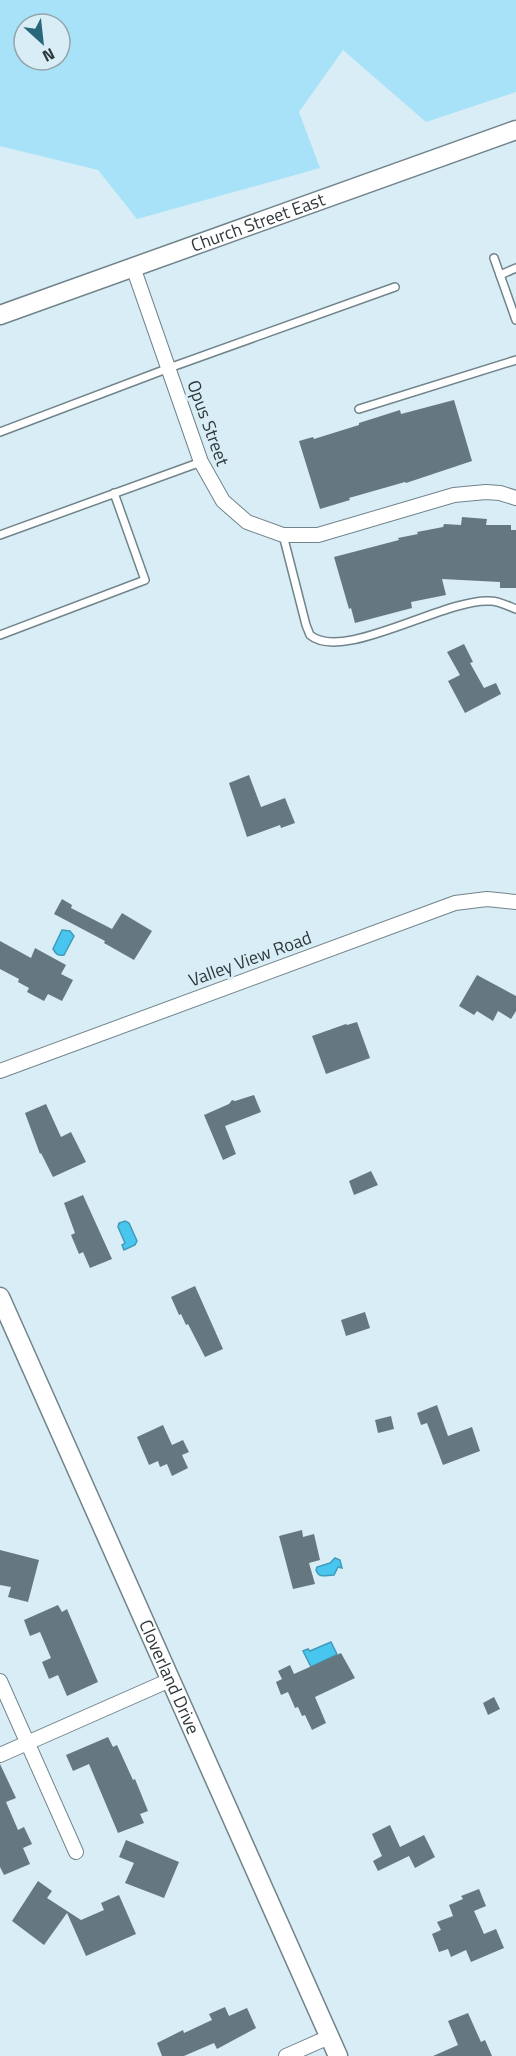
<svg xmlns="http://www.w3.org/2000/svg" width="516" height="2056" font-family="'Titillium Web',sans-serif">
<rect width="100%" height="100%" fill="#d8edf5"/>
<path fill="#a7e2f8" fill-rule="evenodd" d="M0 0H516V92L426 122 343 50 299 112 320 168 137 219 98 170 0 146ZM24 24H60V60H24Z"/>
<g fill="#49c6ef" stroke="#419bb9" stroke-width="1.5">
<path d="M62 930 70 931 74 936 64 955C58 956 56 954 53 949Z"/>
<polygon points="125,1221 129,1223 137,1241 135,1245 124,1250 122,1245 125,1243 118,1227 119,1223"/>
<path d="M335 1558 340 1560 342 1568 338 1567 334 1575C326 1575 319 1579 316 1570L317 1567 330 1563Z"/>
<polygon points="331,1642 337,1654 336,1655 311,1667 303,1651 308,1649 310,1651"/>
</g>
<g fill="#65787f">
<polygon points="454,400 472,461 406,483 405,482 349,498 350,500 320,509 299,441 313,437 314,439 359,425 359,423 400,410 401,414"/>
<polygon points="462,517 487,519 486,525 511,525 511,530 516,530 516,588 500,588 500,582 442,579 446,595 411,602 412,608 355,623 351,608 349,609 334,557 399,540 398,538 418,534 417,532 443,527 444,524 461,525"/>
<polygon points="464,644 473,662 470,663 484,688 496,683 501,694 465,713 448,681 460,675 447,652"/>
<polygon points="249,775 261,807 285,798 295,823 281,828 280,825 247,837 229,783"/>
<polygon points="62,899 72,905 71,908 112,929 122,913 152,931 134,960 104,943 105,941 54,914"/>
<polygon points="0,941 31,958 35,948 66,965 61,974 73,980 62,1001 48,994 44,1001 27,992 29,988 18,982 19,979 0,969"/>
<polygon points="477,975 516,996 516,1011 511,1019 498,1011 493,1021 477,1011 474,1015 459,1006"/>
<polygon points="357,1022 370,1058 326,1074 312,1036 346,1024 347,1025"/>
<polygon points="254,1095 261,1112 225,1126 236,1154 223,1160 204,1115 229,1104 232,1100 235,1101"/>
<polygon points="46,1104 61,1137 71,1132 86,1162 53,1177 41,1153 40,1154 25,1113"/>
<polygon points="371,1171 378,1185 354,1195 349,1181"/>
<polygon points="83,1195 112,1259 90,1268 83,1252 79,1254 71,1235 75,1233 64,1203"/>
<polygon points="195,1286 223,1349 205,1357 188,1324 186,1325 181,1314 179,1315 171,1297"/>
<polygon points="365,1312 370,1328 346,1336 341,1320"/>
<polygon points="437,1405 448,1436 472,1427 480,1451 443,1465 427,1423 421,1425 417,1413"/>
<polygon points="391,1416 394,1429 378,1433 375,1420"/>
<polygon points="163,1425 172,1445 183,1440 189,1452 182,1455 188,1468 172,1476 167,1464 160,1467 158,1461 149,1465 137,1437"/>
<polygon points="302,1530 303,1537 314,1534 320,1560 309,1563 315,1584 293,1589 279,1536"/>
<polygon points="0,1550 39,1560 28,1602 8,1597 11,1587 0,1585"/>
<polygon points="58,1605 62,1612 67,1609 98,1682 67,1696 58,1675 49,1679 42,1662 51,1658 40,1632 30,1636 24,1620"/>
<polygon points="341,1653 355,1678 315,1697 326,1723 312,1730 305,1715 302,1716 298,1707 295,1708 288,1692 281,1695 276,1682 282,1679 278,1671 290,1665 294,1674"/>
<polygon points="494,1697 500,1709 488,1715 483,1703"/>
<polygon points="108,1737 113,1747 117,1745 133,1780 135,1779 148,1811 140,1814 144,1823 118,1833 89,1764 73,1771 66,1755"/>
<polygon points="0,1764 16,1798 6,1802 18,1830 24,1827 32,1844 23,1848 30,1864 4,1875 0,1867"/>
<polygon points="390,1825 400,1847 424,1835 435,1857 415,1868 409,1856 378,1871 373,1861 382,1856 372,1834"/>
<polygon points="126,1840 179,1862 164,1898 125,1883 134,1863 119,1857"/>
<polygon points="38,1881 52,1891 47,1898 81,1920 104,1910 101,1903 119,1895 136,1934 86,1956 67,1913 44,1945 12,1921"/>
<polygon points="479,1889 486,1906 474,1911 484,1934 496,1929 504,1948 471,1962 466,1950 451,1957 448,1949 439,1952 432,1934 441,1930 437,1922 453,1916 449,1905 463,1899 461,1896"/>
<polygon points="225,2007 229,2016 247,2008 256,2028 217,2049 214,2043 184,2056 162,2056 157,2043 183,2030 184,2033 212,2020 209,2014"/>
<polygon points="468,2013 481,2042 485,2040 492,2056 433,2056 458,2045 448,2021"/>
</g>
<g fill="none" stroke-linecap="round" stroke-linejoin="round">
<defs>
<g id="lane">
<polyline points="494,258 516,320"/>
<polyline points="500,275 516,268"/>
<polyline points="359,409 516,360"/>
<polyline points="0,432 169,368 395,287"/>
<polyline points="0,535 201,462"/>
<path d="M283 535 306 625 310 635C343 663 445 598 490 601 499 601 508 606 516 609"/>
<polyline points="0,635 145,580 114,493"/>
</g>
<g id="street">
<polyline points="133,267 201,462 223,501 247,522 283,535 318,535 454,495 486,492 500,493 516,498"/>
<polyline points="0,1071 455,903 487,899 516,902"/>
<polyline points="0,1681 76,1852"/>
<polyline points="0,1755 170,1680"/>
<polyline points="286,2056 329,2037"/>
</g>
<g id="secondary">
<path id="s1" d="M0 315 516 130"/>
<path id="s2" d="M0 1297 338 2056"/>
</g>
</defs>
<use href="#lane" stroke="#71848b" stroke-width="10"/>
<use href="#street" stroke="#71848b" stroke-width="16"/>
<use href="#secondary" stroke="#71848b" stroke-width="21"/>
<use href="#lane" stroke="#fff" stroke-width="7"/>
<use href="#street" stroke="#fff" stroke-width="14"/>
<use href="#secondary" stroke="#fff" stroke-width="18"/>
</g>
<g text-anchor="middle" stroke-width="6" stroke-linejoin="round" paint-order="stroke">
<g font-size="18" fill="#2f373a" stroke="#d8edf5">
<text dy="6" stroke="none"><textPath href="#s1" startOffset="274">Church Street East</textPath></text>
<text transform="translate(208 423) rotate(70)" y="6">Opus Street</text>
<text transform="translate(250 959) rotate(-20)" y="6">Valley View Road</text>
<text dy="6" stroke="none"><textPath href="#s2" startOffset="416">Cloverland Drive</textPath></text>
</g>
</g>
<g transform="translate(42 42) rotate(153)"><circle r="28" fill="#d8edf5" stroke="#94a4aa" stroke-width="1.5"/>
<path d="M0-4.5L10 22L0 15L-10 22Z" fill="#28677c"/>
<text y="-9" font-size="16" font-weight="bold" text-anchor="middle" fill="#2f373a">N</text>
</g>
</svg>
